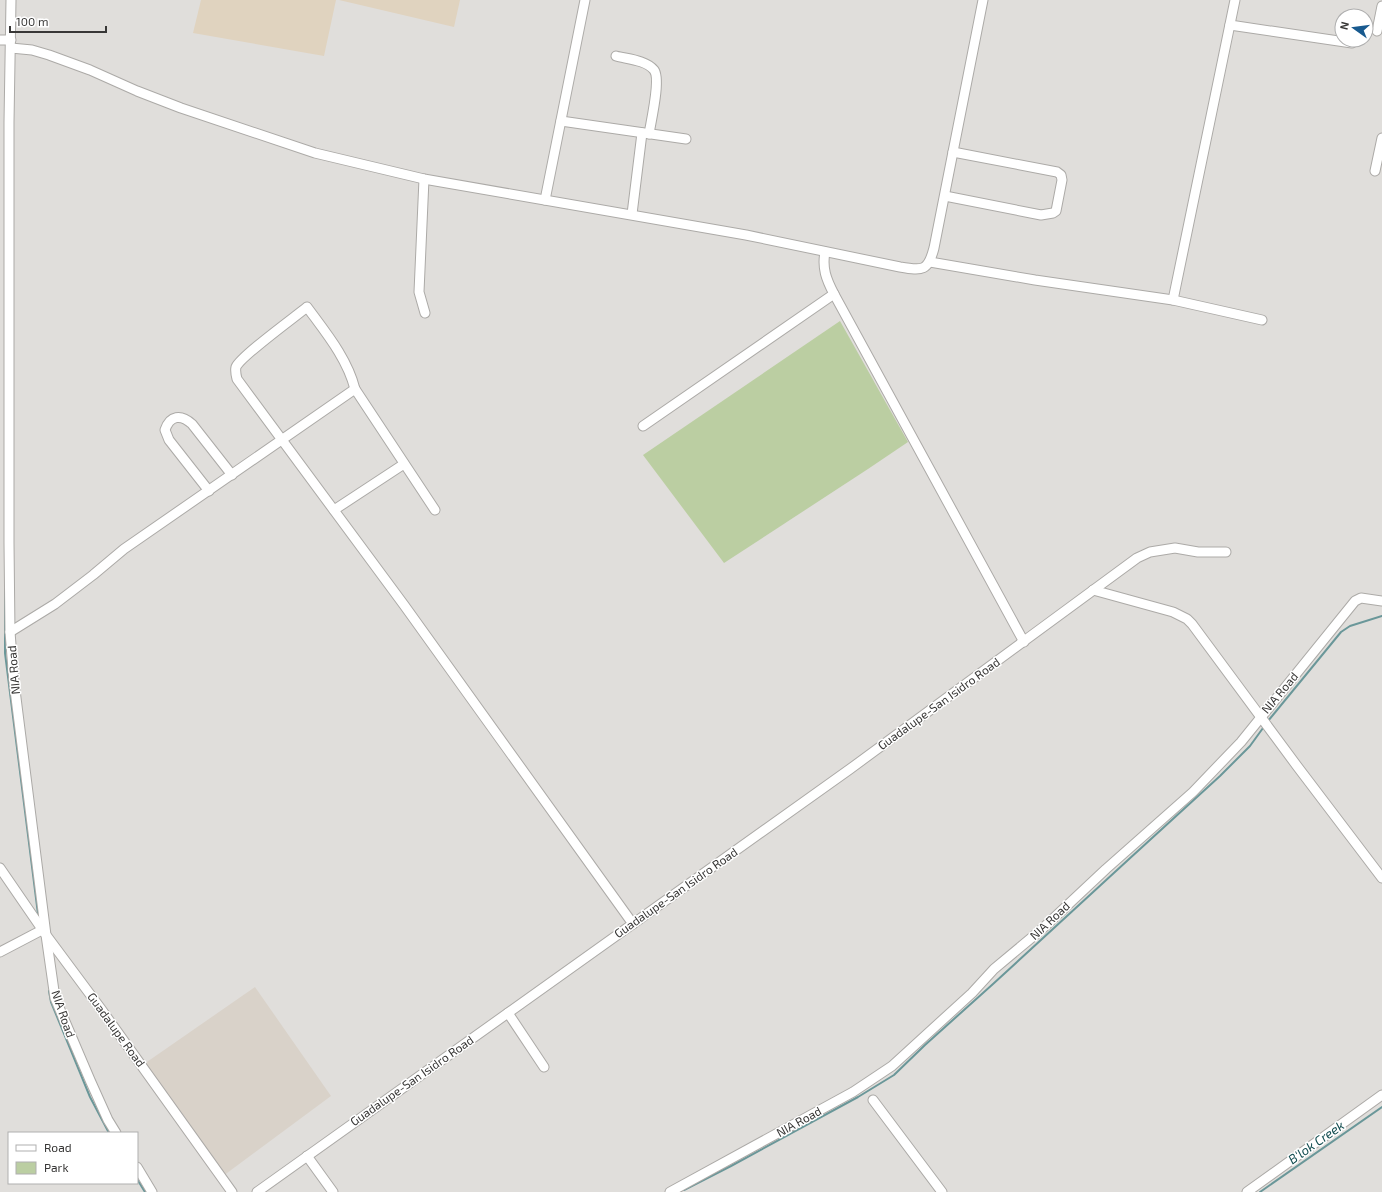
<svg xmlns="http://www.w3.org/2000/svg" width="1382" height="1192" font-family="'Exo 2',sans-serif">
<rect width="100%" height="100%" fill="#e0dedb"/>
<g fill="#e0d3bf">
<polygon points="201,0 336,0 324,56 193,33"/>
<polygon points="339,0 460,0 454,27"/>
</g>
<polygon fill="#d9d2c9" points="255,987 331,1096 223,1176 144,1064"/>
<polygon fill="#bbcea2" points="840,321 908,442 868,469 724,563 643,455"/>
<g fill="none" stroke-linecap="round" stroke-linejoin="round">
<g stroke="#6a9799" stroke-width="2">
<polyline points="5,509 5,653 38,914"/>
<polyline points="1268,721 1341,632 1350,626 1382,616"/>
<polyline points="49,991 51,1002 90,1097 109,1133"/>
<polyline points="137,1179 145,1192"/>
<polyline points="684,1190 731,1166 858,1097 894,1075 925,1045 993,984 1128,860 1220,776 1250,746 1263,728"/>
<polyline points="1260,1192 1382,1107"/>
</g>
<defs>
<g id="minor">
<polyline points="11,0 9,122 9,543 10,632 14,682 46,935 55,998 90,1080 108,1120 116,1133"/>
<polyline points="1230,25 1352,43"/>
<polyline points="1377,31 1382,6"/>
<polyline points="0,40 11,40"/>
<path d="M11 48 32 50 49 55 90 70 137 91 181 108 315 153 424 179 746 235 900 267C923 271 928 271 934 248L983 0"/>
<path d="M616 56C627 59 646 60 654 70 661 79 651 121 649 134"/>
<polyline points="561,121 686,139"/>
<polyline points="1375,171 1382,138"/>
<polyline points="424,179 419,292 425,313"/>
<polyline points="945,196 1041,215 1053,213 1056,211 1062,180 1061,175 1057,172 953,152"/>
<polyline points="545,200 585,0"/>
<polyline points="632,214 642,133"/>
<path d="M825 252C822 268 826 279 834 294L1024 642"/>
<polyline points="930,262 1035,280 1173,300 1262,320"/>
<polyline points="1173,300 1235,0"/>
<polyline points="643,426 834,294"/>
<path d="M209 491 169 440 165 430C170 415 181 414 192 424L232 475"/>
<polyline points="334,510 404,464"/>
<path d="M435 510 355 389C347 358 326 333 307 307 295 317 241 356 236 367 235 371 236 375 237 379L404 605 633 924"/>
<polyline points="1093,590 1173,612 1187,619 1192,624 1297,766 1382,878"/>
<polyline points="10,632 55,604 93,575 124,549 355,389"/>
<polyline points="0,868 46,935 101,1009 232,1192"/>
<polyline points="0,952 42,930"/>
<polyline points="508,1013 544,1067"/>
<polyline points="873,1100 942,1192"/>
<polyline points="307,1156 333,1192"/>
<polyline points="137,1167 152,1192"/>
<polyline points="257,1192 850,769 1137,558 1150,552 1175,548 1198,552 1226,552"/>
<polyline points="670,1192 853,1092 892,1066 972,993 994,969 1042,929 1106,869 1193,792 1241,742 1355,601 1361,598 1382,601"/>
<polyline points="1247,1192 1382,1095"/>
</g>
</defs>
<use href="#minor" stroke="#acaaa7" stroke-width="11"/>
<use href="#minor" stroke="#fff" stroke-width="9"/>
</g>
<g text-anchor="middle" stroke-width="3" stroke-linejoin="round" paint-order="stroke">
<g font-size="12" fill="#383736" stroke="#fff">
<text transform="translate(14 670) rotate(-95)" y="4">NIA Road</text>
<text transform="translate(1280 693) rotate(-50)" y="4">NIA Road</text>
<text transform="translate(939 704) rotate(-36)" y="4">Guadalupe-San Isidro Road</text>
<text transform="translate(676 893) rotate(-35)" y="4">Guadalupe-San Isidro Road</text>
<text transform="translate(1050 921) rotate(-43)" y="4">NIA Road</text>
<text transform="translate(63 1014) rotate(71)" y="4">NIA Road</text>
<text transform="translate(116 1030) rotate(54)" y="4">Guadalupe Road</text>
<text transform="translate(412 1081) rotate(-35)" y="4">Guadalupe-San Isidro Road</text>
<text transform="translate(799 1122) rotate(-29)" y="4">NIA Road</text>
</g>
<g font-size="13" font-style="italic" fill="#124d50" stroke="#fff">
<text transform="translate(1316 1142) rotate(-35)" y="5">B'lok Creek</text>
</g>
</g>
<rect x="8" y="1132" width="130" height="52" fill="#ffffff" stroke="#afafaf"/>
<rect x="16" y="1145" width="20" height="6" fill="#ffffff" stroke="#afafaf"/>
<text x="44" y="1152" font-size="12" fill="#383736">Road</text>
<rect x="16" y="1162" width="20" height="12" fill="#bbcea2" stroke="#afafaf"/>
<text x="44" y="1172" font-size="12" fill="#383736">Park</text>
<g transform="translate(1354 28) rotate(284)"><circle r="19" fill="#ffffff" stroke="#afafaf"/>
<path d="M0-3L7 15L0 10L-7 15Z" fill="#185a8f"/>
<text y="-6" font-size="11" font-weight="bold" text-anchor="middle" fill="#383736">N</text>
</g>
<path d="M10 26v6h96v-6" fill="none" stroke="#383736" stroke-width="2"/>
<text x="16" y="26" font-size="12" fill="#383736" stroke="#ffffff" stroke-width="3" paint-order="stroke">100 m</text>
</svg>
